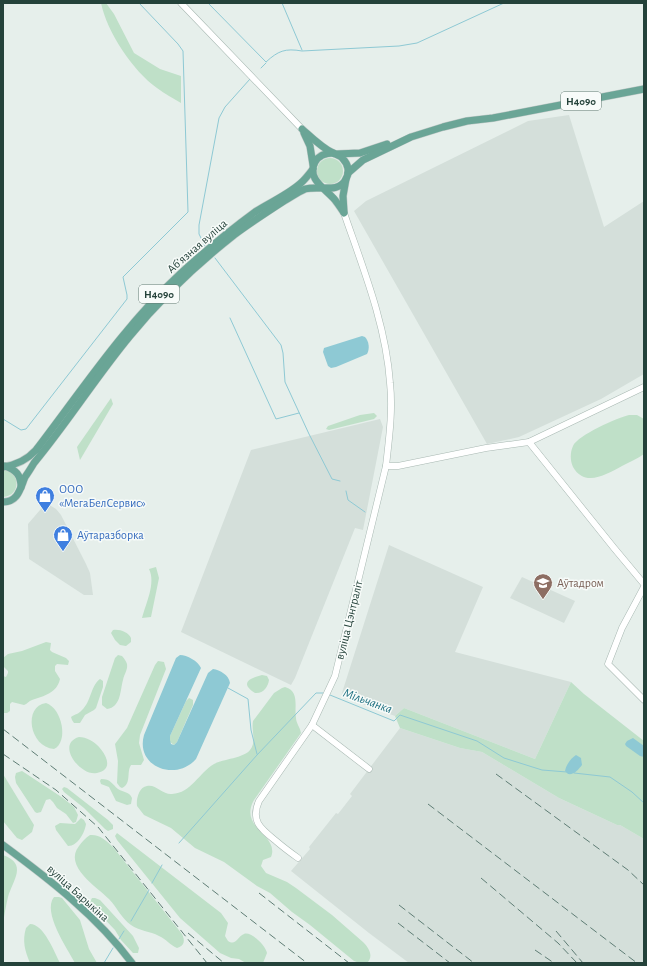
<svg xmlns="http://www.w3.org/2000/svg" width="647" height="966" font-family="'Alegreya Sans',sans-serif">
<rect width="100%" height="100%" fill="#e6efeb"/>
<g fill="#d4dfda">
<polygon points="569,115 604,227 644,201 644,374 601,399 519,437 487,444 354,211 366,201 528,121"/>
<polygon points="380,419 383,427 363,530 355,528 295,678 291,685 181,632 251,450"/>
<polygon points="46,503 56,509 61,515 86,564 90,573 93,595 84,595 29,559 28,524"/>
<polygon points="389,545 483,587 455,652 571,682 535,759 404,708 395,716 341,696"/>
<polygon points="522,577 575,601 564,623 510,598"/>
<polygon points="400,728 460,748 482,752 559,798 617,825 620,825 644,839 644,963 409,963 369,933 291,871 310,849 309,847 336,813 338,814 352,796 350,794"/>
</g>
<g fill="#bfe0c8">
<path d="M101 3H106L114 14 134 53 160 69 181 76V103C173 98 165 94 157 88 133 71 107 32 101 3Z"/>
<circle cx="330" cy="171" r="13"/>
<polygon points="111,398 113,404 80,460 77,447"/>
<polygon points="374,413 377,416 374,419 329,430 326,429 328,426 360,415"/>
<path d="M629 415H637L644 419V454C637 459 629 462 622 466 607 474 585 488 573 467 570 461 570 452 573 446 578 435 617 418 629 415Z"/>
<path d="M3 470C21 471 21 496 3 497Z"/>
<path d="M156 567 159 578 151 617 142 618C146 603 156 583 149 569Z"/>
<path d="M113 630C120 629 128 632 131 638V642L126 646 120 645 115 640 111 633Z"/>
<path d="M46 642 51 643 50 650 52 652 66 658 69 661 68 665 57 664 55 666V671L60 679C57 693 44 696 32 700 29 701 27 704 24 705L12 702 10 704V711L7 713H3V676L6 677 8 673V671L3 666V658L8 654 22 651Z"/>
<path d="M118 655 122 656C124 658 126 661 127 664 128 670 124 674 123 680 120 691 121 707 107 709L102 705V697L115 658Z"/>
<path d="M158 661 164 662 166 669 140 735 139 743 144 760 141 765H131L130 767C127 774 131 784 122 788L120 787 117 783 118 761 115 744 127 728 155 665Z"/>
<path d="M262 675 267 676 269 680C268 687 263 694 255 693 239 683 250 678 262 675Z"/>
<path d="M100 679 103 681V687L96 708 94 710 85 715 80 723H74L72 720 71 717C75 714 79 714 82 710 91 702 91 685 100 679Z"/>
<polygon points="571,682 584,694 644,741 644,839 620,825 617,825 559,798 482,752 460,748 400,728 395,716 404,708 535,759"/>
<path d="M285 687C300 691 294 707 296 718 296 723 300 727 301 733L254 800C238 828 280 835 271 857L263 860 261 866 266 873 287 882 296 888 332 915 363 942C369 948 374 956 367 963H360L354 961 310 925 292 912 270 893 257 886 224 862 195 848 171 828 144 815 137 806C136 799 139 787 147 786 156 784 163 795 172 794 191 793 199 773 214 764 223 759 244 758 250 750 257 741 251 731 253 721L274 693 282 688Z"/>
<polygon points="189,698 193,700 193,705 177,742 174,745 170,742 170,736 186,701"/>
<path d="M46 703C62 708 69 742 54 749 29 747 23 706 46 703Z"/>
<path d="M79 737C83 737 86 738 90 740 102 746 118 769 97 773 81 777 55 744 79 737Z"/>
<polygon points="22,771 63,798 74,807 78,815 76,822 73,823 66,814 57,808 53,802 50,799 46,800 41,812 37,813 35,812 16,783 15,777 16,773"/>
<polygon points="3,774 34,825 32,832 22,840 17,838 3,821"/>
<path d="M101 779C111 779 112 784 118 789 124 793 129 791 132 798L131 804 127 805 116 801 109 787 101 784 100 781Z"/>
<polygon points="64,787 67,788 108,820 113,825 113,829 108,831 105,829 84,808 64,792 62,789"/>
<path d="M81 818 84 820 86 824C85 832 78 846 68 846L56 830 55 826 60 823 75 824Z"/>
<path d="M117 833 221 913 228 923 225 936 228 941C236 946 237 937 244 934 251 931 266 946 267 953L263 963H246L239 959 231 958 220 953 180 918 117 840 115 836Z"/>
<path d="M90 835C99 834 106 840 113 847L182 934C185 940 185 946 177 948 170 945 166 939 159 936 150 931 139 931 131 925 121 918 117 907 109 899 97 887 63 866 79 846 82 842 85 838 90 835Z"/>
<path d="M3 855C28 864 13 880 8 897 6 906 4 915 3 925Z"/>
<path d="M54 897H59L62 898 80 920 89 949 97 963H75C67 948 42 912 54 897Z"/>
<polygon points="92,898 95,898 100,900 133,936 139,948 138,953 133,953 121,940 115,930 93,907 90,902"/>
<path d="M30 924C44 924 54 952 60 963H30C25 951 22 941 26 928Z"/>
</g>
<g fill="#8ec9d4">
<path d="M362 336 365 337C369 341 370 349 367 354L336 367 331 368 328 366 323 352 324 348Z"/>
<path d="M180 655C187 655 198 661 201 668L170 736V740L171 744 174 745 177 742 208 673 213 669C220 670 229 675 230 683L196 759C176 782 135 767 144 735L176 658Z"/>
<polygon points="633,738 644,746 644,757 640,756 626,746 625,744 627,741"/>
<path d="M576 755 581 758 582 765C578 770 574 775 568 774L565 771C566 765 571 758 576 755Z"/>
</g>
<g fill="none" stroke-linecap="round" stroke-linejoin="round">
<g stroke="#8ec9d4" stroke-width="1">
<path d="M208 3 266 62C278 51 285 48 302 51L399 46 417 43 504 3"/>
<polyline points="282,3 302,50"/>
<polyline points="261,68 266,63"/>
<polyline points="205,246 199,234 199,225 219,118 225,107 250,79"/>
<polyline points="215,258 281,345 283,353 285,382 309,434 332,479 340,481"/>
<polyline points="230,318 276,419 299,413"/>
<polyline points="3,419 21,430 26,429 127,299 127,295 123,277 188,212 183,51 178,44 139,3"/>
<polyline points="346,491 348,500 365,512"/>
<polyline points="228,688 248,699 251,730 257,754"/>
<polyline points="330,695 394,721 400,715 477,741 504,758 542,770 567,772"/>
<polyline points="574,773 610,777 632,792 644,803"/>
<polyline points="179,843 257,755 316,693 323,693"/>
<polyline points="152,883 162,865"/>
<polyline points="131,921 149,890"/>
<polyline points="119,939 124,931"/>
<polyline points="104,963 113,948"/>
</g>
<defs>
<g id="minor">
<polyline points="181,3 302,129"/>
<polyline points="529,442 614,548 644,584"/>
<polyline points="386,466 398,466 486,448 529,442 644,387"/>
<polyline points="644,587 622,628 608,664 644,700"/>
<polyline points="312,725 369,769"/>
<path d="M298 858C291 853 283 847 276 841 261 829 250 821 259 801L312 725 335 676 386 466C389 439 393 410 390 383 386 325 363 268 344 213"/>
</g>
<g id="major">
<polyline points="304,133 310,146 313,165"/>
<path d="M333 153C325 153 319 155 315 162 306 179 326 189 335 200 338 204 341 208 344 213"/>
<polyline points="337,154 360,153 387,144"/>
<polyline points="348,173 363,160 411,137 443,127 467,121 493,118 644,89"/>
<polyline points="344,212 343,196 346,179"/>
<path d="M5 466C16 470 21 475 21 487"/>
<path d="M3 467C16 465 27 460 36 450 82 390 124 326 180 274 204 252 229 231 255 212 270 202 290 194 303 181 307 177 310 173 313 169"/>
<path d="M3 502C18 502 20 489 25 477 28 473 31 468 34 463 68 422 96 377 130 336 161 298 196 265 234 235 250 223 267 212 284 201 291 197 298 192 305 189 319 185 339 194 346 179 350 172 348 164 343 159 341 156 337 155 333 153 322 148 311 137 302 129"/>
<path d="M3 845C49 879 97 916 132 963"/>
</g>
</defs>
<use href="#minor" stroke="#a8b8b2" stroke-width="7"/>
<use href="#major" stroke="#c2cac8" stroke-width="8"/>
<use href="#minor" stroke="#fff" stroke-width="6"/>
<use href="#major" stroke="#6aa596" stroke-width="7"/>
<g stroke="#5f7d75" stroke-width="1" stroke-dasharray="8 4" stroke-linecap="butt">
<polyline points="3,729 307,963"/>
<polyline points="3,754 56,790 98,827 207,963"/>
<polyline points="496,774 628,870 644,885"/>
<polyline points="428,804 637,963"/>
<polyline points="481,878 558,943 577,963"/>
<polyline points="259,893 349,963"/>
<polyline points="399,905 474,963"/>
<polyline points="398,923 450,963"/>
<polyline points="556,931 583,963"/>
<polyline points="188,933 224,963"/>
<polyline points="535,950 554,963"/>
</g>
</g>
<defs>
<symbol id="shop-pin" viewBox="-11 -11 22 30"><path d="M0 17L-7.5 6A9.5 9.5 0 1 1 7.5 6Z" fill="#3f7fe0" stroke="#f7fbf9"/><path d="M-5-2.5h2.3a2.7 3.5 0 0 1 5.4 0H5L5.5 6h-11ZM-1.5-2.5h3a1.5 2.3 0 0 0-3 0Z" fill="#fff"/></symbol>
<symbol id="school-pin" viewBox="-11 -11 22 30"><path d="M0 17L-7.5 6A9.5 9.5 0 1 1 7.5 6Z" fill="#8d6e63" stroke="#f7fbf9"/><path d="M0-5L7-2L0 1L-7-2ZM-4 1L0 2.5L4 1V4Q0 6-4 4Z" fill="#fff"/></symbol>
</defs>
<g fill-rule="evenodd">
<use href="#shop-pin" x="34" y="485" width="22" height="30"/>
<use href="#shop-pin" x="52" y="524" width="22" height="30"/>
<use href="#school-pin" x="532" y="572" width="22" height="30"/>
</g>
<g text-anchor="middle" stroke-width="3" stroke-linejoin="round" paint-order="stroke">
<g fill="#f7fbf9" stroke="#637a73" stroke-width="1">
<rect x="561" y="92" width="40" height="18" rx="3"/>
<rect x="139" y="285" width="40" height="18" rx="3"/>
</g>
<g font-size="11" font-weight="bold" fill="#24423a">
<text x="581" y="105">Н4090</text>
<text x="159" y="298">Н4090</text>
</g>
<g font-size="12" fill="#24423a" stroke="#f7fbf9">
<text transform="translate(197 246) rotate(-41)" y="4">Абʼязная вуліца</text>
<text transform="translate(349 620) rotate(-76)" y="4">вуліца Цэнтраліт</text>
<text transform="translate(78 893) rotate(42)" y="4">вуліца Барыкіна</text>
</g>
<g font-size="12" fill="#366cbe" stroke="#f7fbf9" text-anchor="start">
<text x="59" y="493">ООО<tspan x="59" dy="14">«МегаБелСервис»</tspan></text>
<text x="77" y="539">Аўтаразборка</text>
</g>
<g font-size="12" fill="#785e54" stroke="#f7fbf9" text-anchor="start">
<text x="557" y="587">Аўтадром</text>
</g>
<g font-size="13" font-style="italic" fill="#1c6f80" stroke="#f7fbf9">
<text transform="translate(368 700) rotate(20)" y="5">Мільчанка</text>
</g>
</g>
<rect width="647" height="966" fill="none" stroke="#24423a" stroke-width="8"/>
</svg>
